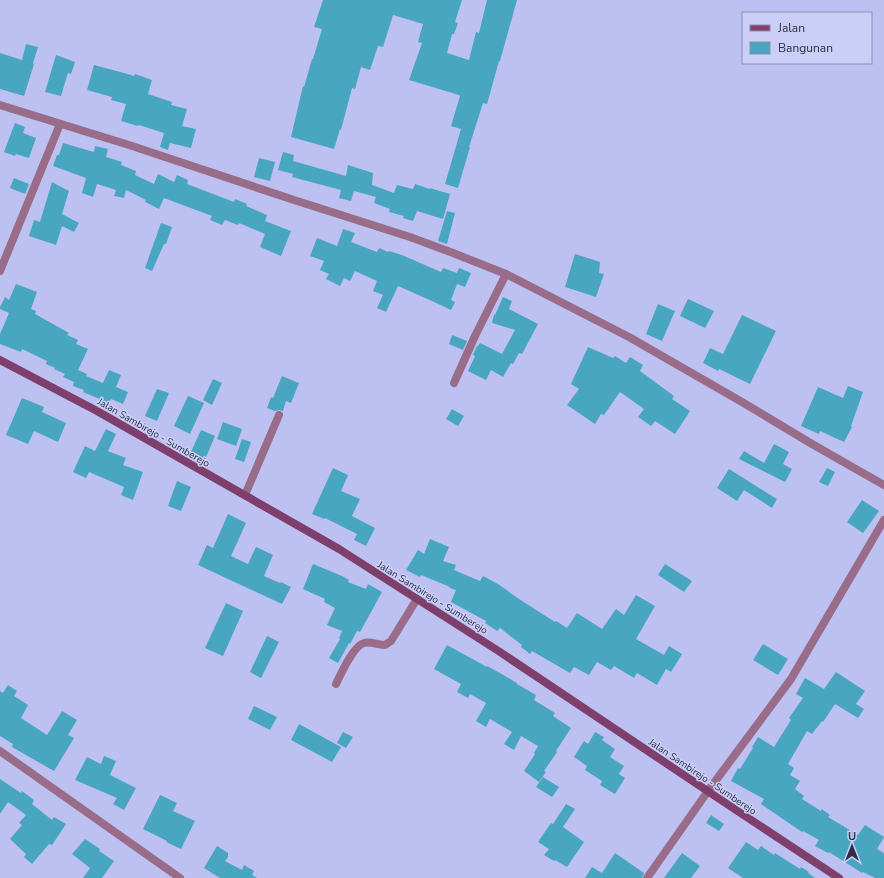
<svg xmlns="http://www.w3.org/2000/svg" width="884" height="878" font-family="'Nunito Sans',sans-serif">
<rect width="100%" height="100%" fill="#bcc1f2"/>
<g fill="#49a6c1">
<polygon points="323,0 462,0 455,22 458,23 454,34 452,34 447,53 469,60 476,32 479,33 487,0 517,0 500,61 499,61 487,104 483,103 469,147 470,147 458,188 445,184 461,129 451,126 460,96 459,95 409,80 422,43 418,42 423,24 393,15 383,47 378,46 370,70 361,67 355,89 352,88 341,130 340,129 334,149 291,137 303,86 304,87 312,59 313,59 322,29 314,27"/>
<polygon points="26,44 38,47 33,63 34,64 24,96 0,89 0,53 22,60"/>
<polygon points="56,55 75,62 71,74 68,73 61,96 45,92"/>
<polygon points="94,65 124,73 134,76 135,74 152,80 148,94 172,102 171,105 187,109 182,126 196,129 191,148 170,143 168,150 160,147 164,133 139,125 138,126 121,121 126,104 111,100 112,97 87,90"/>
<polygon points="15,123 25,127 23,133 36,138 29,158 16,154 15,156 4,152"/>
<polygon points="63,143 94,152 95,146 108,149 106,157 122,162 121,165 136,171 135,175 154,184 158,174 174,182 177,175 188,180 187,184 221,197 234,202 235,199 247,204 246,206 267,215 265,221 291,231 281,256 260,247 265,234 239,223 238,225 225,220 222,225 210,220 212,216 164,198 159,209 145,202 146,200 126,190 124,198 114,196 116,190 97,184 93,197 82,193 86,178 53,166 57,155 59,155"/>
<polygon points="283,152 294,155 293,161 346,176 348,165 373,173 372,185 394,193 397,185 413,189 415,184 430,189 430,188 450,194 443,219 417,211 413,221 403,218 404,216 389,212 390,209 374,203 376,197 354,191 351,201 339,198 341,190 292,177 293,174 278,170"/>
<polygon points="259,158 275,162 270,181 254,177"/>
<polygon points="14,178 29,184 25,194 10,188"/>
<polygon points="52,182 69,191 62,214 79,223 74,232 62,226 56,245 29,236 34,220 40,222"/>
<polygon points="447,211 455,213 447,244 438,241"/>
<polygon points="161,223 172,227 166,244 164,244 152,271 145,268"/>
<polygon points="343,229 355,233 351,242 377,252 379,248 388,252 389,251 402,255 441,272 443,268 457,273 459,268 471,273 465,287 457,284 451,300 455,302 451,310 432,301 398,286 386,312 377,308 383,295 373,291 377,281 355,271 350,281 344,278 340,286 326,279 329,274 320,270 324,261 310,256 317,238 337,246"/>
<polygon points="575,254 600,262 599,273 604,274 596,297 565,287"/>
<polygon points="16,284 37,292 31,309 36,311 35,314 69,333 67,335 78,340 76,344 88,349 78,370 87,374 86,376 103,383 109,370 121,375 116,387 128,392 123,404 111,399 109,403 83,392 84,390 73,386 74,382 63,377 65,374 54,369 55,368 46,364 47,361 22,349 21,352 0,344 0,334 9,313 0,309 0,307 5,297 9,300"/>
<polygon points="503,297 512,301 509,309 538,324 522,354 519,353 513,364 511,363 503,377 491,370 486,380 468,371 475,356 473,355 477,346 478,346 480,343 502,354 515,330 492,323 494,314 495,315"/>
<polygon points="688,299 714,311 705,328 680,316"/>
<polygon points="658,304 675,311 662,341 646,334"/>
<polygon points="742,315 776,331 750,384 719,369 718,371 703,363 710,348 723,354"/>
<polygon points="452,335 467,341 463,350 449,344"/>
<polygon points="588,347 613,358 615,356 626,363 630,357 643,365 640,371 674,396 672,399 690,411 675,434 655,421 651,426 638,417 644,409 620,392 604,415 601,414 595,424 567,405 579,389 571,384"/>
<polygon points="282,376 299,383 291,403 286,401 283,411 279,410 275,411 267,408 271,397 273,398"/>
<polygon points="213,379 222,383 212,405 203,400"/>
<polygon points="848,386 863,392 851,426 852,427 844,442 820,431 819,434 801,426 818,387 843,398"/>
<polygon points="157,389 169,393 157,421 145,416"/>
<polygon points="188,396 204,403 190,434 174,426"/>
<polygon points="22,398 44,407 42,412 66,423 58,442 34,431 28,444 6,435"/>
<polygon points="452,409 464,416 458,426 446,419"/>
<polygon points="223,422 242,429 236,446 217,439"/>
<polygon points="106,429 116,434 108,451 126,458 123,465 143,472 133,500 121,495 124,487 89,472 86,478 73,472 85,446 95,451"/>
<polygon points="201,430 215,436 204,462 189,456"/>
<polygon points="242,439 251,442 244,462 235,459"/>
<polygon points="774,444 789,452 783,464 792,469 785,482 739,459 744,451 764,463"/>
<polygon points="333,468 348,475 341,491 360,499 352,516 375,528 366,546 354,540 357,534 325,518 324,519 312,514"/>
<polygon points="827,468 835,472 828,486 819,482"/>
<polygon points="729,469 777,499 772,508 744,490 737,501 717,488"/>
<polygon points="177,481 191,487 181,511 168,506"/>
<polygon points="862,500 879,511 863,533 847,522"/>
<polygon points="228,514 246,523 231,556 248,564 256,547 273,555 264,576 280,583 281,582 291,587 282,604 198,565 207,545 213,548"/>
<polygon points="430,539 449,547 443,561 456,565 454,570 480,581 483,576 498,584 519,599 555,622 556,621 567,628 577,613 602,629 616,609 624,615 636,595 655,606 636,639 664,655 669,646 682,654 671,672 666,669 657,685 637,673 634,678 614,666 611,670 597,662 589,675 574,667 570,673 532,651 530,654 521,647 522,645 500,628 497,631 485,623 486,621 451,602 456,590 450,588 450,587 421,575 420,577 406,570 418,550 424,554"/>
<polygon points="313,564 342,576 349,580 348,582 366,589 368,584 382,592 360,632 357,631 350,644 349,643 338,663 329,658 340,639 339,638 342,631 327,625 335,608 324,602 325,599 303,589"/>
<polygon points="665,564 692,581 684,592 658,575"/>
<polygon points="226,603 243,611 223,656 205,648"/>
<polygon points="267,636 279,642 261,678 250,672"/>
<polygon points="763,644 788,659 778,675 753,660"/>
<polygon points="447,645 487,667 487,666 500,673 517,683 517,684 536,695 534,700 555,713 553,716 571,728 556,751 557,752 544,771 546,772 539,782 524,771 535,754 534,753 538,746 521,736 514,750 504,744 512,732 490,719 486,727 476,721 486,703 470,694 468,698 457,692 461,684 434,669"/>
<polygon points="836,672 865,691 856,704 864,709 858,718 835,704 823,722 822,721 812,734 807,731 788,764 794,768 790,775 800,781 795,789 804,796 802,799 821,811 822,809 830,815 828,817 858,835 865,825 884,837 877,849 884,853 884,878 875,878 863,872 862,873 829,852 828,853 815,846 819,840 803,831 802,832 761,804 764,799 731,781 738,768 740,769 753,748 752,747 758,737 774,747 791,720 789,718 803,698 796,694 805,678 824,689"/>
<polygon points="8,685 17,691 14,696 28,705 21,718 47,735 62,711 77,720 68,735 74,738 54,771 12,747 13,744 0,736 0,691 3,693"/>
<polygon points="254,706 277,717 270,730 248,719"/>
<polygon points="299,724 341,747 332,762 291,740"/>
<polygon points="343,732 353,737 346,748 337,743"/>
<polygon points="595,732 604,737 602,740 615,749 610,757 624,766 619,774 625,778 615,794 600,785 602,781 585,770 587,766 574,757 584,741 588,744"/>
<polygon points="104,756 116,761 110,775 136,788 124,810 113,804 117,798 75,780 87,757 101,764"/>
<polygon points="543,777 559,787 552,797 536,787"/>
<polygon points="0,779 21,793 22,791 34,800 32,804 52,820 54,817 66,824 52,845 49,844 32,864 24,857 26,854 10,839 22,825 19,823 26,815 8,802 0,814"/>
<polygon points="160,795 177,803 173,811 195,821 181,849 166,842 167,841 143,829"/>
<polygon points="566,804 575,809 563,827 584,842 567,867 555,860 554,861 544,855 549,849 538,842 551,823 553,824"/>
<polygon points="711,815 724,824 719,831 706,823"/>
<polygon points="85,839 100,849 99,851 114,861 102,878 83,878 90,868 72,854"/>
<polygon points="746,842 758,850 761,846 774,855 775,853 800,869 801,867 809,872 808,873 815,878 743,878 728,868"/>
<polygon points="217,846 228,853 228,857 225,861 242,870 244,865 254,871 252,875 257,878 220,878 204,868"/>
<polygon points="615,853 644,873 642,878 585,878 592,867 602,873"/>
<polygon points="682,853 700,866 691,878 664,878"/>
</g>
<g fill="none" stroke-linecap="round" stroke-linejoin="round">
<g stroke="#996c89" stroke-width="8">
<polyline points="0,105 129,145 294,200 410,237 453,253 506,274 629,337 742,402 812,444 884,485"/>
<polyline points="0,271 60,124"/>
<polyline points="454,383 475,336 506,274"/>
<polyline points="245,495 279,415"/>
<path d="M336 684C341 674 353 646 364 643 370 641 379 645 385 645L391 641 417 599"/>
<polyline points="0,751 180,878"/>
<polyline points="647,878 708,791 791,679 884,520"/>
</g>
<polyline stroke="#7f3f6c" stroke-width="8" points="0,360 97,411 339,549 500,652 724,802 839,878"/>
</g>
<g text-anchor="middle" stroke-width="3" stroke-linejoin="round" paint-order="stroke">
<g font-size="10" fill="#2d2e42" stroke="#cbcff7">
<text transform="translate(154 432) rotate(30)" y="4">Jalan Sambirejo - Sumberejo</text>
<text transform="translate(433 597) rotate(32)" y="4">Jalan Sambirejo - Sumberejo</text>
<text transform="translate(703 776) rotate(34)" y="4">Jalan Sambirejo - Sumberejo</text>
</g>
</g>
<rect x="742" y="12" width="130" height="52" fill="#cbcff7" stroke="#8c8faf"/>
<rect x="750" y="25" width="20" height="6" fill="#7f3f6c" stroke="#8c8faf"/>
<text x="778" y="32" font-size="12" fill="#2d2e42">Jalan</text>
<rect x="750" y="42" width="20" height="12" fill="#49a6c1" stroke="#8c8faf"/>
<text x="778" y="52" font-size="12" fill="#2d2e42">Bangunan</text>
<g transform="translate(852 846)" stroke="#cbcff7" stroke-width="3" paint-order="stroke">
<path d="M0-3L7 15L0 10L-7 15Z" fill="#2d2e42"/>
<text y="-6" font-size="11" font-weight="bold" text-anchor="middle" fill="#2d2e42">U</text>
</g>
</svg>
